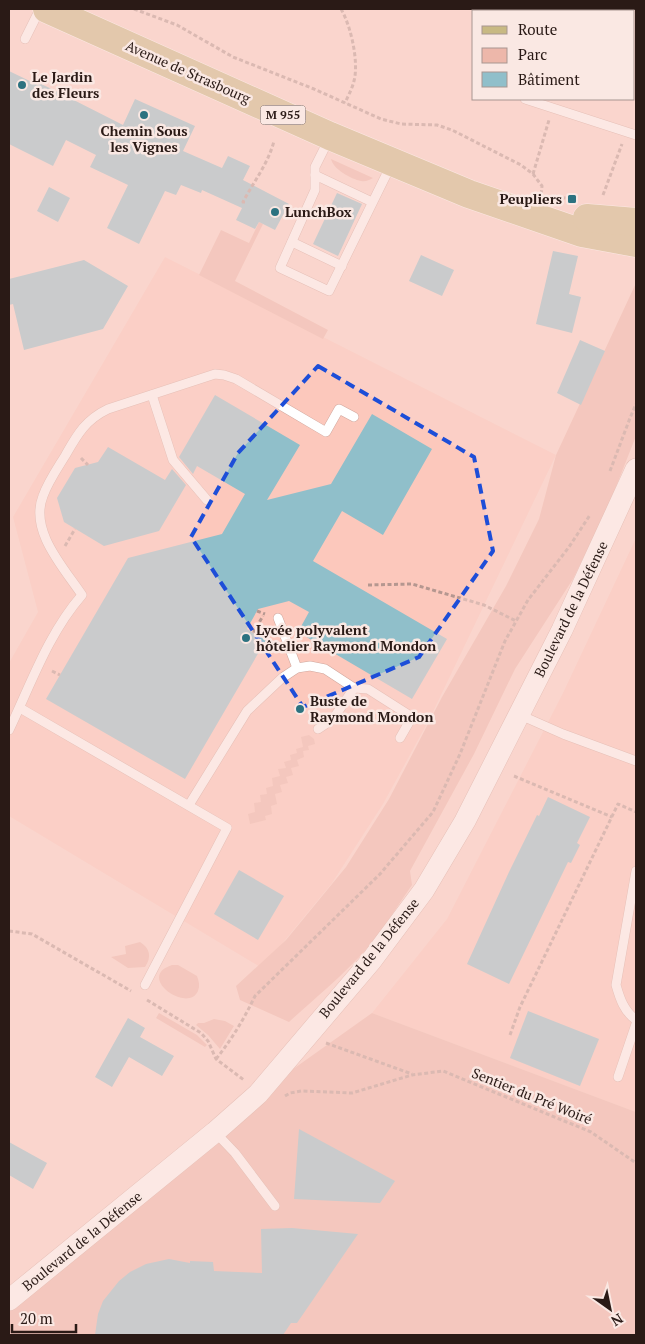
<svg xmlns="http://www.w3.org/2000/svg" width="645" height="1344" font-family="'PT Serif',serif">
<rect width="100%" height="100%" fill="#fad6cd"/>
<g fill="#fcc8bc">
<polygon points="165,257 556,455 429,720 383,804 332,883 262,968 9,816 9,663 38,612 13,517"/>
<polygon points="636,538 636,1112 372,1013 447,919 563,693"/>
</g>
<g fill="#edb7aa">
<path d="M331 159 373 178C369 180 366 182 361 181 351 179 333 169 331 159Z"/>
<polygon points="259,222 263,224 235,281 328,330 323,339 199,275 221,230 249,243"/>
<path d="M636 283V436L608 507 573 579 515 669 474 754 410 871 412 885C396 908 381 933 362 954 340 978 313 1000 289 1022L240 1000 236 986 286 940 346 867 389 799 442 697 506 586 539 519 556 455Z"/>
<polygon points="309,735 314,739 315,744 308,746 309,750 303,751 304,757 297,760 299,766 291,768 293,775 286,777 288,783 280,785 282,792 275,794 277,804 271,806 272,814 265,816 266,820 250,824 248,814 255,812 254,803 261,802 260,795 267,794 266,788 273,786 272,778 280,776 278,769 286,768 284,762 291,760 290,755 297,753 296,749 303,747 301,737"/>
<path d="M140 942C150 948 152 957 145 967L128 968 111 957 126 954 125 946Z"/>
<path d="M172 965H178L197 976C199 981 200 986 198 991 188 1014 135 977 172 965Z"/>
<polygon points="159,1013 197,1035 207,1045 205,1047 156,1018"/>
<polygon points="372,1013 636,1112 636,1335 9,1335 9,1300 258,1094"/>
<polygon points="214,1019 225,1021 234,1026 220,1049 208,1035 196,1025 198,1023 204,1023"/>
</g>
<g fill="#90bfca">
<polygon points="9,71 38,85 39,83 56,91 123,125 135,99 195,126 183,151 222,168 228,156 250,166 243,180 289,204 275,230 259,222 255,229 236,220 242,208 202,190 201,193 181,185 176,195 165,191 139,244 107,228 128,185 90,167 96,155 66,140 53,166 9,144"/>
<polygon points="49,187 70,198 58,222 37,211"/>
<polygon points="337,193 362,204 338,256 313,244"/>
<polygon points="553,251 578,256 569,294 581,297 572,333 536,324"/>
<polygon points="421,255 454,270 442,296 409,281"/>
<polygon points="84,260 128,286 103,329 24,350 13,304 9,305 9,279"/>
<polygon points="580,340 605,351 581,405 557,393"/>
<polygon points="215,395 300,445 267,500 331,484 372,414 432,449 383,535 342,511 313,561 447,639 412,699 298,632 309,612 289,601 258,609 247,629 266,640 185,779 46,699 128,558 222,534 245,494 197,466 193,474 179,457"/>
<polygon points="108,447 165,480 172,469 186,485 159,531 104,546 64,522 57,498 75,468 98,462"/>
<polygon points="548,797 590,817 577,843 580,845 571,863 568,862 509,984 467,964 509,872 537,815 539,816"/>
<polygon points="239,870 284,896 258,940 214,914"/>
<polygon points="528,1011 599,1039 580,1086 510,1058"/>
<polygon points="128,1018 145,1028 140,1037 174,1056 162,1076 129,1057 112,1087 95,1077"/>
<polygon points="299,1129 395,1181 380,1203 294,1199"/>
<polygon points="9,1142 47,1163 33,1189 9,1175"/>
<polygon points="292,1228 358,1234 297,1323 291,1323 283,1335 95,1335 98,1314 103,1301 119,1281 130,1272 146,1264 169,1259 190,1263 190,1261 213,1262 214,1271 262,1273 261,1229"/>
</g>
<g fill="none" stroke-linecap="round" stroke-linejoin="round">
<defs>
<g id="service">
<polyline points="522,11 523,9"/>
<polyline points="25,39 40,9"/>
<polyline points="525,99 636,135"/>
<polyline points="329,139 315,167 315,190 280,268 329,291 391,165"/>
<polyline points="315,175 372,202"/>
<polyline points="292,242 342,266"/>
<polyline points="152,395 173,460 207,500"/>
<polyline points="278,618 297,668"/>
<polyline points="20,708 227,828 145,985"/>
<polyline points="520,715 563,734 636,761"/>
<polyline points="318,729 333,719 354,688"/>
<path d="M9 730C31 684 48 634 82 595 64 568 29 531 43 496 48 482 57 469 65 456 77 435 85 420 108 409L215 374 224 375 236 379 326 432 339 409 354 417"/>
<polyline points="189,805 247,711 282,678 297,668 310,666 325,669 354,688 368,689 412,717 400,738"/>
<path d="M636 871 616 985C620 999 624 1011 636 1020"/>
<polyline points="618,1077 636,1024"/>
<polyline points="215,1132 235,1153 275,1206"/>
</g>
<polyline id="tertiary" points="9,1300 215,1132 258,1094 371,961 424,890 465,821 562,630 636,469"/>
<g id="primary">
<polyline points="47,9 330,136 469,194 582,233 636,243"/>
<polyline points="587,218 636,222"/>
</g>
</defs>
<use href="#service" stroke="#d1a79d" stroke-width="10"/>
<use href="#tertiary" stroke="#d1a79d" stroke-width="22"/>
<use href="#primary" stroke="#fff" stroke-width="29"/>
<g stroke="#b59790" stroke-width="3" stroke-dasharray="4 2.5" stroke-linecap="butt">
<polyline points="134,9 177,25 233,57 314,89 381,119 401,124 437,125 452,130 521,165 533,174 542,186 541,195"/>
<path d="M341 9C351 26 359 62 354 81 352 89 348 96 345 103"/>
<polyline points="533,174 549,120"/>
<polyline points="603,195 622,144"/>
<polyline points="555,197 574,199"/>
<path d="M245 202H243C254 181 268 164 274 141"/>
<polyline points="81,458 88,465"/>
<polyline points="610,471 630,418 636,404"/>
<polyline points="65,546 75,529"/>
<polyline points="368,585 412,584 484,605 516,621"/>
<polyline points="257,611 265,614"/>
<polyline points="253,633 263,616"/>
<polyline points="52,671 60,675"/>
<polyline points="514,776 612,817"/>
<polyline points="9,931 32,934 131,991"/>
<polyline points="147,1000 201,1033 208,1041 216,1059 244,1080"/>
<polyline points="510,1035 520,1007 618,804 636,812"/>
<polyline points="326,1043 412,1074"/>
<path d="M216 1059C232 1039 244 1019 255 996L380 874 433 812 460 754 505 641 528 600 569 547 590 515"/>
<polyline points="285,1096 290,1093 301,1091 352,1093 412,1075 443,1071 591,1132 636,1163"/>
</g>
<use href="#service" stroke="#fff" stroke-width="9"/>
<use href="#tertiary" stroke="#fff" stroke-width="21"/>
<use href="#primary" stroke="#c8b983" stroke-width="28"/>
</g>
<path d="M0 0H645V1344H0ZM318 366 474 457 493 551 419 657 303 707 191 537 238 453Z" fill="#fad6cd" fill-opacity=".55" fill-rule="evenodd"/>
<path fill="none" stroke="#1d4ed8" stroke-width="4" stroke-dasharray="10 6" stroke-linejoin="round" d="M318 366 474 457 493 551 419 657 303 707 191 537 238 453Z"/>
<g fill="#2c7280" stroke="#fae8e3" stroke-width="2">
<circle cx="22" cy="85" r="5"/>
<circle cx="144" cy="115" r="5"/>
<rect x="567" y="194" width="10" height="10" rx="2.5"/>
<circle cx="275" cy="212" r="5"/>
<circle cx="246" cy="638" r="5"/>
<circle cx="300" cy="709" r="5"/>
</g>
<g text-anchor="middle" stroke-width="5" stroke-linejoin="round" paint-order="stroke">
<rect fill="#fae8e3" stroke="#685854" stroke-width="1" x="260.5" y="105.5" width="45" height="19" rx="4"/>
<g font-size="12" font-weight="bold" fill="#2a1a16">
<text x="283" y="119">M 955</text>
</g>
<g font-size="14" fill="#2a1a16" stroke="#fae8e3">
<text transform="translate(188 72) rotate(24)" y="5">Avenue de Strasbourg</text>
<text transform="translate(571 609) rotate(-64)" y="5">Boulevard de la Défense</text>
<text transform="translate(369 958) rotate(-51)" y="5">Boulevard de la Défense</text>
<text transform="translate(532 1096) rotate(22)" y="5">Sentier du Pré Woiré</text>
<text transform="translate(82 1241) rotate(-39)" y="5">Boulevard de la Défense</text>
</g>
<g font-size="14" font-weight="bold" fill="#2a1a16" stroke="#fae8e3" text-anchor="start">
<text x="32" y="82">Le Jardin<tspan x="32" dy="16">des Fleurs</tspan></text>
<text x="144" y="136" text-anchor="middle">Chemin Sous<tspan x="144" dy="16">les Vignes</tspan></text>
<text x="562" y="204" text-anchor="end">Peupliers</text>
<text x="285" y="217">LunchBox</text>
<text x="256" y="635">Lycée polyvalent<tspan x="256" dy="16">hôtelier Raymond Mondon</tspan></text>
<text x="310" y="706">Buste de<tspan x="310" dy="16">Raymond Mondon</tspan></text>
</g>
</g>
<rect width="645" height="1344" fill="none" stroke="#2a1a16" stroke-width="20"/>
<rect x="472" y="10" width="162" height="90" fill="#fae8e3" stroke="#a79691"/>
<rect x="482" y="26" width="25" height="8" fill="#c8b983" stroke="#a79691"/>
<text x="518" y="35" font-size="15" fill="#2a1a16">Route</text>
<rect x="482" y="48" width="25" height="15" fill="#edb7aa" stroke="#a79691"/>
<text x="518" y="60" font-size="15" fill="#2a1a16">Parc</text>
<rect x="482" y="72" width="25" height="15" fill="#90bfca" stroke="#a79691"/>
<text x="518" y="85" font-size="15" fill="#2a1a16">Bâtiment</text>
<g transform="translate(610 1309) rotate(147)" stroke="#fae8e3" stroke-width="4" paint-order="stroke">
<path d="M0-4L9 19L0 12L-9 19Z" fill="#2a1a16"/>
<text y="-8" font-size="14" font-weight="bold" text-anchor="middle" fill="#2a1a16">N</text>
</g>
<path d="M12 1324v8h64v-8" fill="none" stroke="#2a1a16" stroke-width="2.5"/>
<text x="20" y="1324" font-size="15" fill="#2a1a16" stroke="#fae8e3" stroke-width="4" paint-order="stroke">20 m</text>
</svg>
